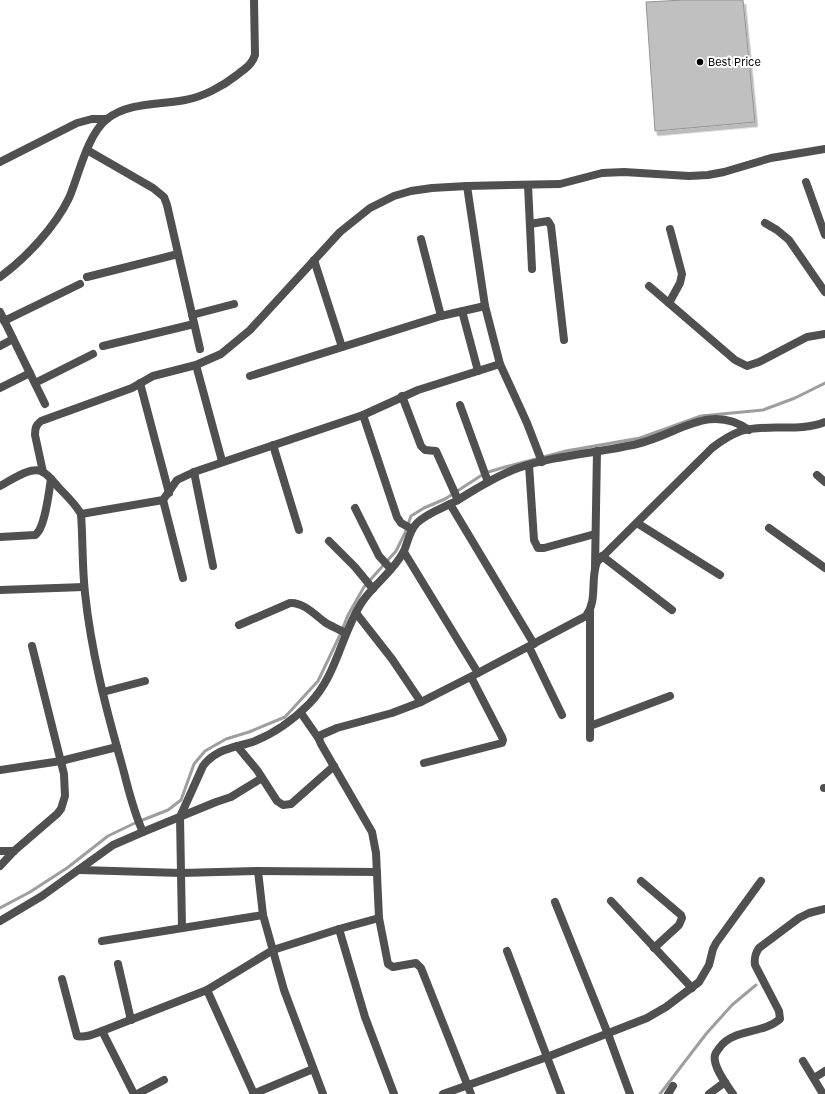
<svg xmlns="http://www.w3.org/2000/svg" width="825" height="1094" font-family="Inter,sans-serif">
<defs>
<filter id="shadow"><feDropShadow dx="2.5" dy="4.5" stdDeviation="0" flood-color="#0004"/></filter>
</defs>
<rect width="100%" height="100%" fill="#fff"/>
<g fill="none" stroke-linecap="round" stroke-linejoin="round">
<g stroke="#9e9e9e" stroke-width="3">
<polyline points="0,908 30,892 67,868 108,836 135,823 168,810 181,800 194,764 205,751 226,739 249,732 285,717 318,681 340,635 348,615 364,587 396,551 405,533 411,516 424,508 445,499 485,473 505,467 566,451 640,438 701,416 763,410 795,398 825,383"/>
<polyline points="660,1094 706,1034 732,1005 756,985"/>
</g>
</g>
<polygon fill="#c0c0c0" stroke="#949494" filter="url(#shadow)" points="684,0 743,0 755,122 655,131 646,2"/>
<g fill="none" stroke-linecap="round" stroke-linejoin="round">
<g stroke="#505050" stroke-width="8">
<polyline points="87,150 153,188 164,197 167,205 200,349"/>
<polyline points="0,162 77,123 92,119 107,119"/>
<polyline points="806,182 825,235"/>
<polyline points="528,185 532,269"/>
<polyline points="467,186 485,306 500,364 527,423 542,462"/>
<polyline points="765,223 777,230 789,240 825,292"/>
<polyline points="530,224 548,221 551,226 564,340"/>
<polyline points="421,239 441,316"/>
<polyline points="314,260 342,347"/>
<polyline points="87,277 178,254"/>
<polyline points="649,286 735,360 747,366 759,362 807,337 825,334"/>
<polyline points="669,303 680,283 682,274 670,229"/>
<polyline points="462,311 478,371"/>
<polyline points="0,312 45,404"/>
<polyline points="192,315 234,304"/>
<polyline points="4,321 80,284"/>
<polyline points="0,346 13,339"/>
<polyline points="103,346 194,324"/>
<polyline points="196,365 222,461"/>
<polyline points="250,376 441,316 485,306"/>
<polyline points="35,383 93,354"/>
<polyline points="140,383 169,493"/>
<polyline points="0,388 30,373"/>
<polyline points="402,396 421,446 425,450 436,451 458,500"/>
<polyline points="460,405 488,482"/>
<polyline points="363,415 397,517 401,523 412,529"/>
<polyline points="273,445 299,530"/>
<polyline points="529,465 534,540 538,548 544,548 595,534"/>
<path d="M43 472 35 435C35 428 36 425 41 421L132 388 153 376 196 365 221 354 250 330 340 232 370 208 394 196 411 191 432 188 467 186 560 184 602 173 624 172 689 176 708 175 724 172 771 158 825 149"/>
<polyline points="194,472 213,566"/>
<polyline points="817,475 825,482"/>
<polyline points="163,500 183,578"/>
<polyline points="450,504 534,644"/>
<polyline points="355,508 379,556 391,569"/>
<polyline points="81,514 163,500 177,480 194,472 363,415 418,390 500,364"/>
<polyline points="637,523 720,575"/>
<polyline points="769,528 825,568"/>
<path d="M0 537 35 535C45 529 49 491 51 479"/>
<polyline points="329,541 355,567 373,589"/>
<polyline points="404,552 478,673"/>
<polyline points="602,556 672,610"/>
<polyline points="595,568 597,451"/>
<polyline points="0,590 84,587"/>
<polyline points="356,613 392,659 421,702"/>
<path d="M239 625 290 603C304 602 316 616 326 623 333 627 340 630 346 633"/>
<polyline points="529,647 562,715"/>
<polyline points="103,692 145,681"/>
<polyline points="301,713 319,739"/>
<polyline points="590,726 670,696"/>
<polyline points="590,738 590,610"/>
<polyline points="237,746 257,770 277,801 283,805 291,804 334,766"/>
<polyline points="424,763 502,743 503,740 502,737 471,677"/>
<polyline points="0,770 61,761 117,747"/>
<polyline points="824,788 825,788"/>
<polyline points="143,832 216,802 231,797 262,778"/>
<polyline points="0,851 14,851"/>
<polyline points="0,866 14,851 57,814 61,809 65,796 64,774 32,646"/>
<polyline points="80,870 181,873 258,871 377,872"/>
<polyline points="258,871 263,915 284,990 323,1094"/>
<polyline points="641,881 681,915 682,918 679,925 654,948"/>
<polyline points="611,901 692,988"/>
<polyline points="555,902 608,1034 630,1094"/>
<path d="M182 928 180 817 203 766C216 748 235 748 255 741 275 733 294 719 309 704 337 676 341 634 362 602 374 584 394 571 404 551 408 542 409 531 417 523 427 513 443 508 456 501 476 489 496 476 518 468 556 455 598 453 637 444 677 435 709 402 749 430"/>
<polyline points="339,929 365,1017 394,1094"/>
<polyline points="102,941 263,915"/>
<polyline points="507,951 561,1094"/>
<polyline points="118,964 131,1020"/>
<path d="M62 979 77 1036C86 1038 94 1034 102 1031L207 990 273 950 339 929 379 918"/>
<polyline points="207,990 254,1094"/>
<polyline points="102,1031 134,1094"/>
<polyline points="803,1061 823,1094"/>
<polyline points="814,1078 825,1071"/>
<polyline points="137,1094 164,1080"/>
<polyline points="253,1094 313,1069"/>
<polyline points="443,1094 547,1057 647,1018 666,1007 699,982 709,965 713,949 716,943 761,881"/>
<polyline points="668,1094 673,1086"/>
<polyline points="709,1094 725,1082"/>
<path d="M733 1094C727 1085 712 1066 715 1055 716 1052 718 1050 720 1047 733 1029 763 1034 780 1019L779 1011 755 965C754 958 755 954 759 948L799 918 809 913 825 909"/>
</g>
<g stroke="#505050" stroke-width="8">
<path d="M0 277C26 258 55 227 69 198 79 175 87 135 107 119 129 102 159 105 185 100 203 97 223 86 237 75 244 69 252 65 255 55L254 0"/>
<path d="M0 486C10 481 31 465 43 472 50 476 55 484 61 490 68 497 76 505 81 514 83 540 82 566 85 593 91 651 106 709 122 765 128 787 133 811 143 832L113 845 42 896 0 921"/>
<path d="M471 1094 421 968 416 963 393 967 388 964 379 918 376 853 372 832 321 744 319 739 321 735 337 728 392 713 421 702 478 673 586 616C598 600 590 579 597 562L712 448C721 441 730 435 741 431 769 423 798 433 825 422"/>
</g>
</g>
<circle fill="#000" stroke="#fff" stroke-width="1.5" cx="700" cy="62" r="4"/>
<g text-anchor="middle" stroke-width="4" stroke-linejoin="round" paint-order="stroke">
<g font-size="11" fill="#000" stroke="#fff" text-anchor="start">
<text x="708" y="66">Best Price</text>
</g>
</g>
</svg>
